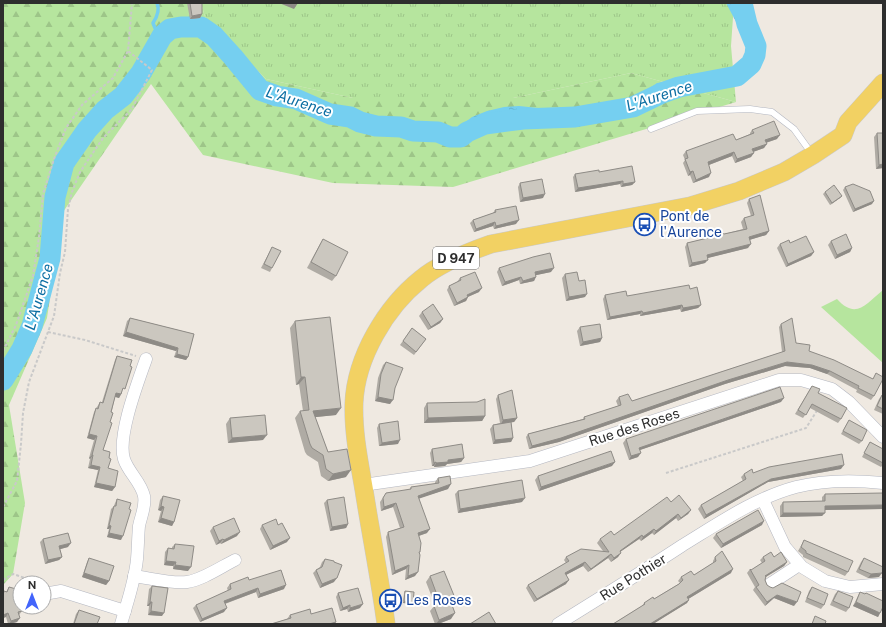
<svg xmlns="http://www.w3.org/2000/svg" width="886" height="627" font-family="'Public Sans',sans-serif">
<defs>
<pattern id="grass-tufts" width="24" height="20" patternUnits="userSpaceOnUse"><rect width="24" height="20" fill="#b6e59e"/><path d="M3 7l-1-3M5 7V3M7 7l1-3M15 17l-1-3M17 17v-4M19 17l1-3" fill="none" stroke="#9dc588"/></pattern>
<pattern id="forest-firs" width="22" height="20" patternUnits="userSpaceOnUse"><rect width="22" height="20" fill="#b6e59e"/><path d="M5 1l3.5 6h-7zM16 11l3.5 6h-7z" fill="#9dc588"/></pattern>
<pattern id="water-ripples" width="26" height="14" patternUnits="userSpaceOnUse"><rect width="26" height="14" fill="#75cff0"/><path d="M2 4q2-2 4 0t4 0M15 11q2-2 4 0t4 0" fill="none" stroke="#66b2ce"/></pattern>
</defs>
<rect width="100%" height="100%" fill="#efe9e1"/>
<polygon fill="url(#grass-tufts)" points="201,3 734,3 731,46 736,102 631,73 513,98 353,98 266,79 206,20"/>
<polygon fill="url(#forest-firs)" points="3,3 201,3 206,20 266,79 353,98 513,98 631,73 736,102 453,187 333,183 203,155 151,84 63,212 47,318 9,405 25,503 13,574 3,585"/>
<path fill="#b6e59e" d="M883 290V363L821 307 837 299C856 320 866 304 883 290Z"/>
<path fill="url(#water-ripples)" d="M726 3H742L747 24 756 46 755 55 751 64 737 76 679 87 662 93 633 107 575 117 523 119 485 124 467 132 461 137H450L437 132 413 131 401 127 376 126 360 122 350 117 330 114 296 99 277 96 260 90 233 57 214 36 201 27H181L170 29 162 36 141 73 123 96 105 110 87 130 64 163 56 168 63 155 84 123 96 111 99 105 120 92 126 82 130 79 132 72 139 62 141 63C145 53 154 26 163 22 175 17 193 20 206 20L222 35 241 60 260 80 269 86 285 91 299 93 327 108 346 110 359 116 404 122 422 127 439 128 454 131 472 117 487 111 504 107 519 106 548 109 559 108 576 109 577 108 622 102 636 98 657 83 685 80 736 71 745 63 749 52 750 45 743 35Z"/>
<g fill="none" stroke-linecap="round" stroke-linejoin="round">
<path stroke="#75cff0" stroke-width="3.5" d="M155 28 153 23C157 17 160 10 157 3"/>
<polyline stroke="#75cff0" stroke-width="21" points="3,380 22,349 32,326 50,258 55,197 64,163 87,130 105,110 123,96 141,73 162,36 170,29 181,27 201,27 214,36 233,57 260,90 277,96 296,99 330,114 350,117 360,122 376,126 401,127 413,131 438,132 450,137 461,137 467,132 485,124 523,119 575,117 633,107 662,93 679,87 737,76 751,64 755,55 756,46 747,24 742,3"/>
<defs>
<polyline id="lane" points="651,129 697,111 750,109 772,112 794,129 812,154"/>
<g id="street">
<polyline points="363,485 530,461 779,380 801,380 832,389 849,402 883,437"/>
<polyline points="763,500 785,547 802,567 825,581 850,587 883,584"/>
<path d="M134 576C150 578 171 584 187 582 202 580 221 567 235 560"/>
<polyline points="770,584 799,565"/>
<polyline points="44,594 61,591 125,611"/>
<path d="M121 624C127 603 135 581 137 559 138 548 138 537 139 526 141 516 146 506 144 496 141 482 128 472 124 459 117 436 138 382 146 359"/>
<path d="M558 624C600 598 642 572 683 545 719 523 755 498 796 487 824 480 854 480 883 483"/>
</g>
<path id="primary" d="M386 624C380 579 371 535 364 490 359 461 353 432 354 403 356 357 386 307 421 279 440 263 468 252 491 244L690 206 739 191 784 172 813 155 843 135 848 122 883 83"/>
</defs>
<use href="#lane" stroke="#b4b7c1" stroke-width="7"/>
<use href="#street" stroke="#b4b7c1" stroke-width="13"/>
<use href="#primary" stroke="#c9c9c9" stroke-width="19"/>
<g stroke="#c9c9c9" stroke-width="2" stroke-dasharray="3 2" stroke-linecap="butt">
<polyline points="48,332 85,340 136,356"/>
<polyline points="3,351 16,325 33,276 39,237 43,194 54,159 66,128 82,105 113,78 128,51 132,3"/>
<polyline points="666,473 806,428 818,409"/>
<polyline points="3,507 17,481 21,444 23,413 29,382 54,316 60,273 65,252 68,209 72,192 80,172 103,138 132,109 152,70 128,51"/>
<polyline points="3,580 13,574 40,583"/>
</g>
<use href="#lane" stroke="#fff" stroke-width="6"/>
<use href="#street" stroke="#fff" stroke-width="12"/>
<use href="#primary" stroke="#f2d163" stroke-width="18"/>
</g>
<g fill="#afaba4">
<polygon points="187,3 202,3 202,14 200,18 190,19"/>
<polygon points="752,130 777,139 766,143 764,148 753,152 751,157 735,163 732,156 709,165 709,177 693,183 690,175 688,176 683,163 685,160 683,155 686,151 736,140 750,134 750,133"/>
<polygon points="877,133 883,133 883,168 876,169 874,137"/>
<polygon points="599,172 635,182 632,185 621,187 620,184 575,192 573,177 575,174"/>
<polygon points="520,183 543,198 520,202 518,187"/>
<polygon points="845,187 872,204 853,212 843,190"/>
<polygon points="825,192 842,196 840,198 830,205 823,194"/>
<polygon points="749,199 769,231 766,235 749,240 748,248 707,258 705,263 689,267 685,247 687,243 720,235 721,233 724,234 743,229 741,222 744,218 751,216 747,203"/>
<polygon points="495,210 516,224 494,229 493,226 474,232 470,223 473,220 493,213"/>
<polygon points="323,239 336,276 332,281 307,268 320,244"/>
<polygon points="831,241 852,248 850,252 835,259 828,245"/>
<polygon points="790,243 814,252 811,256 786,267 777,248 780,244"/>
<polygon points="272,247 272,268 270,272 261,268 270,251"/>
<polygon points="499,268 551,272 536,275 534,281 520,284 519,280 502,286 497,272"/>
<polygon points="565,274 579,281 585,297 566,301 562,278"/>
<polygon points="460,278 479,292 468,297 466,301 454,306 447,290 449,286 457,282"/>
<polygon points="690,289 701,305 698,308 681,312 680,309 640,316 640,314 607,320 603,299 605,295 627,296"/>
<polygon points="422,312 443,319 440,323 428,330 419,316"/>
<polygon points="130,318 194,334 188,357 186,360 174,357 176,351 123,336 127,321"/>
<polygon points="295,321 336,415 315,417 328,452 346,477 328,481 321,476 318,462 307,455 305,452 295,418 300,411 303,411 299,384 296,385 290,328"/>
<polygon points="781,324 796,343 809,351 873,379 876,373 874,396 871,400 856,392 857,390 827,374 810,368 785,366 725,384 559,442 529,449 526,437 528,434 583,419 584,417 618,406 616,401 619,397 632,401 782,352 779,327"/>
<polygon points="580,327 602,338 600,342 580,346 577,331"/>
<polygon points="412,328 426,339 414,355 400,345"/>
<polygon points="117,356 122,393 119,398 115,397 103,450 109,458 108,468 115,487 112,491 94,487 98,470 88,468 90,459 89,458 94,440 87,438 94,412 100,402 102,402 115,360"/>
<polygon points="386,362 395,388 390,404 375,401 378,378 383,365"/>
<polygon points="812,386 841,419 838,423 810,408 803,418 795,414"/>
<polygon points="498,395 517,418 514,422 511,422 513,438 511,442 493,444 490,429 493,425 500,423 496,399"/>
<polygon points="882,395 883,396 883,414 874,410 879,399"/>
<polygon points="781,402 640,450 638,457 629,460 623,443 626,439"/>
<polygon points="427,403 485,416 482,421 424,423 424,408"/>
<polygon points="230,418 263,440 228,443 226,424"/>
<polygon points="849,420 862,441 859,444 841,434"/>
<polygon points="379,424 398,444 379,446 377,428"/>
<polygon points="870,442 883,449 883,465 881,467 862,457"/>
<polygon points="432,449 464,458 461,462 447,464 445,466 434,467 434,466 432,466 430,453"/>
<polygon points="612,466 539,491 535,480 538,476"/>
<polygon points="841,469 768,482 704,519 698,509 701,505 743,481 741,477 744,474 753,473"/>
<polygon points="438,478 448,489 419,498 427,533 419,536 419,553 415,576 405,580 406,569 392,575 386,537 388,532 400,528 393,507 381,511 380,502 386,493 409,490 411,487 435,484 435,482"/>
<polygon points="458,491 522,502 458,513 455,494"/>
<polygon points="825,494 883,509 825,510 822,516 780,517 780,506 783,502 822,501 822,497"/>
<polygon points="163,496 174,522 172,526 158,522 161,511 158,510 160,500"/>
<polygon points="117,499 121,540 107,537 109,529 107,529 111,509 114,506 115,503"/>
<polygon points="327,500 348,524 346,528 330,531 324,503"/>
<polygon points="671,502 691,510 688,514 678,521 676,518 654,535 652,533 641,541 639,539 620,552 618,557 611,562 608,558 588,572 583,566 566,575 566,584 534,602 526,588 528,585 566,563 564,560 566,557 603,551 597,543 600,539 614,535"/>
<polygon points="262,525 287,542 270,550 260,529"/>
<polygon points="762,525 721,548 713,538 716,534"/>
<polygon points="213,527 237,536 221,544 220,543 216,545 210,531"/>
<polygon points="43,539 68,547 60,549 62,557 59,560 45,564 40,542"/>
<polygon points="804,540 848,572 845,576 803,557 803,555 798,551 802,544"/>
<polygon points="175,544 188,571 173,569 173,566 164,565 165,552 168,548 172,549 172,547"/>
<polygon points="715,557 731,573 688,599 687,603 653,624 613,624 642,606 644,603 654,599 680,583 678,581 681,577 694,575 713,563 713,561"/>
<polygon points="763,557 774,557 787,562 784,566 766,577 765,580 767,585 794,606 774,598 765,606 753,590 755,587 747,573 750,569 751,570 762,563 760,560"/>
<polygon points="89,558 109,581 106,585 82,577 87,562"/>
<polygon points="864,558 879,577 868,578 856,572 861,562"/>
<polygon points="325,559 334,562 334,582 320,588 313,573 316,570 320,567 322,562"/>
<polygon points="430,576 451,619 438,624 435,624 430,611 435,605 426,582"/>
<polygon points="249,580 284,589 258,598 256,592 225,604 224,612 200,622 193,608 196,605 228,591 227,588 230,584"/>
<polygon points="152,586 162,616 148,615 149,606 147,606 149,589"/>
<polygon points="9,587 22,611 19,615 17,622 10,624 8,624 6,617 3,618 3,593 4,591 6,592"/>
<polygon points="812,587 824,605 821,609 805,602 809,591"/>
<polygon points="405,591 413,603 412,604 403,603 404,593"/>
<polygon points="838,591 849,608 846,612 830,605 835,594"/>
<polygon points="860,592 880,613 878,617 853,606"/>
<polygon points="338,593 360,608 348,612 347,609 340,611 336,597"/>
<polygon points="79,610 97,624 73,624 76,614"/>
<polygon points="311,614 336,622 335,624 271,624 287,619 290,615"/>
</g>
<g fill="#8e8b86">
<polygon points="279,3 298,3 294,9"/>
<polygon points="202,14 200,18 190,19 192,16"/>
<polygon points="780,135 777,139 762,144 765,140"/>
<polygon points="767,144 764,148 750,153 752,149"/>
<polygon points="734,152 732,156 706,166 708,162"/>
<polygon points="754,153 751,157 735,163 737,159"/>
<polygon points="883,164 883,168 876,169 879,165"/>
<polygon points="693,171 690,175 688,176 690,172"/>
<polygon points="711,173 709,177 693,183 696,180"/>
<polygon points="623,181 620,184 575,192 578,188"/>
<polygon points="635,182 632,185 621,187 623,184"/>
<polygon points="545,194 543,198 520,202 523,198"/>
<polygon points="842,196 840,198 830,205 832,203"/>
<polygon points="874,201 872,204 853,212 855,209"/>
<polygon points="519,220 516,224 494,229 496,226"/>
<polygon points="495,222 493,226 474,232 476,229"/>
<polygon points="769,231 766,235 746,241 749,237"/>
<polygon points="751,244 748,248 704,259 707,255"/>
<polygon points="852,248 850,252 835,259 837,255"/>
<polygon points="814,252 811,256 786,267 788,264"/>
<polygon points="708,260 705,263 689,267 692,263"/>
<polygon points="554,268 551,272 532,276 535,272"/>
<polygon points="521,277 519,280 502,286 505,282"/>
<polygon points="536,277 534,281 520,284 523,281"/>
<polygon points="482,288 479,292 465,298 467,295"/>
<polygon points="587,294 585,297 566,301 569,297"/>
<polygon points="468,297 466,301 454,306 457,303"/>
<polygon points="682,305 680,309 640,316 643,313"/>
<polygon points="701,305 698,308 681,312 683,308"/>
<polygon points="642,311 640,314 607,320 610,317"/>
<polygon points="443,319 440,323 428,330 431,327"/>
<polygon points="126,332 178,348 176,351 123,336"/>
<polygon points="602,338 600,342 580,346 583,342"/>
<polygon points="177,354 188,357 186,360 174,357"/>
<polygon points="787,362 812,365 830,371 827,374 810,368 785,366 725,384 559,442 529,449 532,446 728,380"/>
<polygon points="301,377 305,377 299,384 296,385"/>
<polygon points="116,393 121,394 119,398 113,396"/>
<polygon points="378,397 393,400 390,404 375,401"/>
<polygon points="784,398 781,402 637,451 639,448"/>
<polygon points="341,408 336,415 307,418 313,411"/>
<polygon points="485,416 482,421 424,423 428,418"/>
<polygon points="517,418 514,422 501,424 503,420"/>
<polygon points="89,434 97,436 94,440 87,438"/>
<polygon points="267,435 263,440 228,443 232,438"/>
<polygon points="513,438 511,442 493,444 495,440"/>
<polygon points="400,440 398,444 379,446 382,443"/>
<polygon points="641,453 638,457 629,460 631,456"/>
<polygon points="92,455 93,455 90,459 89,458"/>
<polygon points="464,458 461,462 447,464 445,466 434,467 436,463 448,460"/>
<polygon points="436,462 434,466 432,466 434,463"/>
<polygon points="615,462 612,466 539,491 541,487"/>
<polygon points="91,465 100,467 98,470 88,468"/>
<polygon points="844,465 841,469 768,482 704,519 706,515 771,479"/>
<polygon points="351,470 346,477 328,481 333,474"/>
<polygon points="96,483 115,487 112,491 94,487"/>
<polygon points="451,484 448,489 415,500 418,496"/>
<polygon points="525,498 522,502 458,513 460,509"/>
<polygon points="396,503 393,507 381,511 384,507"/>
<polygon points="883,505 883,509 822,510 825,506"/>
<polygon points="161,506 164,507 161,511 158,510"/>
<polygon points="691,510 688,514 678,521 681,518"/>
<polygon points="783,513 825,513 822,516 780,517"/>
<polygon points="678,514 676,518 654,535 656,531"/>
<polygon points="161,518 174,522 172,526 158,522"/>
<polygon points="764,521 762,525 721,548 723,544"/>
<polygon points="348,524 346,528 330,531 332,527"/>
<polygon points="109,525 111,526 109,529 107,529"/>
<polygon points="430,529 427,533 415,537 418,533"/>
<polygon points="654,529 652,533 641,541 643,537"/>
<polygon points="240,532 237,536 221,544 224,540"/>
<polygon points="109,533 123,536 121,540 107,537"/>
<polygon points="642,535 639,539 617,554 620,551"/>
<polygon points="290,538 287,542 270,550 273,546"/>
<polygon points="223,539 220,543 216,545 219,541"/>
<polygon points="71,543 68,547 57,550 59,546"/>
<polygon points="621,553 618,557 611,562 614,558"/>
<polygon points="611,554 608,558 588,572 591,569"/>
<polygon points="62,557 59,560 45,564 48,560"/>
<polygon points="166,561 176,562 173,566 164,565"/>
<polygon points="585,562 583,566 562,577 565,573"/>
<polygon points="787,562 784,566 762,579 765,576"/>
<polygon points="175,565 191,567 188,571 173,569"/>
<polygon points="409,565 406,569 392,575 395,571"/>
<polygon points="733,569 731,573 685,601 687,597"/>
<polygon points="418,572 415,576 405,580 408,576"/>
<polygon points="84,573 109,581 106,585 82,577"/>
<polygon points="882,573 879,577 868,578 871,574"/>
<polygon points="337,578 334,582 320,588 322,584"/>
<polygon points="569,580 566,584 534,602 537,599"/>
<polygon points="286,585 284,589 258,598 260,594"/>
<polygon points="258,588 256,592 221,605 224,601"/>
<polygon points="777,595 797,602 794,606 774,598 765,606 767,602"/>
<polygon points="455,598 451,604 450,600"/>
<polygon points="689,600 687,603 653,624 650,624"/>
<polygon points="404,601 413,603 412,604 403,603"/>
<polygon points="150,602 152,602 149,606 147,606"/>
<polygon points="856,602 880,613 878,617 853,606"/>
<polygon points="363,604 360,608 348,612 350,608"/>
<polygon points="350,605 347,609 340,611 343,608"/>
<polygon points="227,608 224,612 200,622 202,619"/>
<polygon points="151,611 164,613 162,616 148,615"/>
<polygon points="8,613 6,617 3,618 3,615"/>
<polygon points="455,613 451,619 438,624 436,624 439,620"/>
<polygon points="20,618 17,622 9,624 11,621"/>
</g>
<g fill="#cbc7bf" stroke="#8e8b86">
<polygon points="190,3 202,3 202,14 192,16"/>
<polygon points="774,121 780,135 765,140 767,144 752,149 754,153 737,159 734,152 708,162 711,173 696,180 693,171 690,172 685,159 688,158 686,151 733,134 736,140 754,133 752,130"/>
<polygon points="877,133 883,133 883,164 879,165"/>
<polygon points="632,166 635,182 623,184 623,181 578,188 575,174 599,170 599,172"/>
<polygon points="542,179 545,194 523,198 520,183"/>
<polygon points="853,184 870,191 874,201 855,209 845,187"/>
<polygon points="834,185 842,196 832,203 825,192"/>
<polygon points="760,195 769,231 749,237 751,244 707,255 708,260 692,263 687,243 720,235 721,233 724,234 747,229 744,218 754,215 749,199"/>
<polygon points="516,206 519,220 496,226 495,222 476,229 473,220 496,212 495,210"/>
<polygon points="846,234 852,248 837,255 831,241"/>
<polygon points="806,236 814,252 788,264 780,244 789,240 790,243"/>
<polygon points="323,239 348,252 336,276 311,262"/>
<polygon points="272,247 281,251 272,268 264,264"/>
<polygon points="550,253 554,268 535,272 536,277 523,281 521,277 505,282 499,268 533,257"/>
<polygon points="475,272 482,288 467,295 468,297 457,303 449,286 461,280 460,278"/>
<polygon points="577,272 579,281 585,280 587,294 569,297 565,274"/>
<polygon points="689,285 690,289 697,287 701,305 683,308 682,305 643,313 642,311 610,317 605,295 626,291 627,296"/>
<polygon points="433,304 443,319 431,327 422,312"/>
<polygon points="330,317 341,408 313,411 328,452 347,449 351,470 333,474 326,469 323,455 312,448 310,444 300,411 309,410 305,377 301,377 295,321"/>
<polygon points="130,318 194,334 188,357 177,354 178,348 126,332"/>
<polygon points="792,318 796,343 810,345 809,351 834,360 873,379 876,373 883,377 883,379 874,396 858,388 859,386 830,371 812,365 787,362 728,380 561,438 532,446 528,434 585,419 584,417 621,405 619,397 628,394 632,401 785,351 781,324"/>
<polygon points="600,324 602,338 583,342 580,327"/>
<polygon points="412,328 426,339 416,352 403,341"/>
<polygon points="117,356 132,360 130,366 132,367 125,389 123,388 121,394 116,393 111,412 113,413 110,422 112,423 103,450 110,452 109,458 111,459 108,468 118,471 115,487 96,483 100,467 91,465 93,455 92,455 97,436 89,434 96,408 98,409 100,402 103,403"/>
<polygon points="386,362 403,368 395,388 393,400 378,397 381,374"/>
<polygon points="812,386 820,389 818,393 847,408 841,419 812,404 806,415 798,410"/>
<polygon points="780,387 784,398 639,448 641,453 631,456 626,439"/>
<polygon points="512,390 517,418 503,420 498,395"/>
<polygon points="882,395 883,396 883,409 877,406"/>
<polygon points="485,399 485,416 428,418 427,403 477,402"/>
<polygon points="265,415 267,435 232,438 230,418"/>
<polygon points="849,420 867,430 862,441 843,431"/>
<polygon points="398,421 400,440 382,443 379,424"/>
<polygon points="511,422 513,438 495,440 493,425"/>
<polygon points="870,442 883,449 883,463 864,453"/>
<polygon points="462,444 464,458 448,460 448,462 436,463 436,462 434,463 432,449"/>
<polygon points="611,451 615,462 541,487 538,476"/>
<polygon points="842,454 844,465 771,479 706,515 701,505 746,479 744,474 752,469 753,473 769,467"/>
<polygon points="450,476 451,484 418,496 430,529 418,533 421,543 420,552 419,552 420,555 418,572 408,576 409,565 395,571 388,532 404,527 396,503 384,507 383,498 386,493 411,489 411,487 439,483 438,478"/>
<polygon points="522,480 525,498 460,509 458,491"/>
<polygon points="883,493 883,505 825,506 825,513 783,513 783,502 825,501 825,494"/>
<polygon points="679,495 691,510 681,518 678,514 656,531 654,529 643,537 642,535 620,551 621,553 614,558 611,554 591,569 585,562 565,573 569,580 537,599 528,585 569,561 566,557 581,549 609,552 600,539 611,531 614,535 667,497 671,502"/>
<polygon points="163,496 180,500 174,522 161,518 164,507 161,506"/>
<polygon points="344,497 348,524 332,527 327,500"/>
<polygon points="117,499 131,503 129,509 131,510 123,536 109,533 111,526 109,525 114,506 116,506"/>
<polygon points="758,510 764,521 723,544 716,534"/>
<polygon points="234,518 240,532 224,540 223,539 219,541 213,527"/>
<polygon points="276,519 278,525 282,523 290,538 273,546 262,525"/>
<polygon points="68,533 71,543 59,546 62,557 48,560 43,539"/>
<polygon points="804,540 853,561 848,572 806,553 806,551 801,547"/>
<polygon points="175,544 194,546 191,567 175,565 176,562 166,561 168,548 174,549"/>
<polygon points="722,551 733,569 687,597 689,600 650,624 613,624 645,604 644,603 653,597 654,599 679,584 683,580 681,577 691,571 694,575 716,561 715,557"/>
<polygon points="771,552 774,557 781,552 787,562 765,576 766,576 765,580 767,585 770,587 773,588 782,583 801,592 797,602 777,595 767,602 756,587 759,585 750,569 751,570 765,561 763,557"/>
<polygon points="89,558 114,566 109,581 84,573"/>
<polygon points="864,558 883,567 883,570 882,573 871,574 859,569"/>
<polygon points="325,559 334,561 334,562 342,565 337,578 322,584 316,570 322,567"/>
<polygon points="281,570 286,585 260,594 258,588 224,601 227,608 202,619 196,605 231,589 230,584 248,577 249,580"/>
<polygon points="444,571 455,598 450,600 455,613 439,620 434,606 440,603 430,576"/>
<polygon points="152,586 168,588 164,613 151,611 152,602 150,602"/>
<polygon points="9,587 20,590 20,607 21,607 22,611 18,612 20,618 11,621 8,613 3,615 3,596 4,591 7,592"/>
<polygon points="812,587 828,594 824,605 807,598"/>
<polygon points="358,588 363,604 350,608 350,605 343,608 338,593"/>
<polygon points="405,591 414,592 413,603 404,601"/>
<polygon points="838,591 853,597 849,608 833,601"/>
<polygon points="860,592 865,594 866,593 883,601 883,607 880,613 856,602"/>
<polygon points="332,608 336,622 329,624 271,624 291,618 290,615 310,609 311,614"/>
<polygon points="79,610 100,617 97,624 74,624"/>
<polygon points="489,612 496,624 470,624"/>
<polygon points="815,616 826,621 825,624 812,624"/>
</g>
<defs>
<symbol id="bus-ring" viewBox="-11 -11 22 22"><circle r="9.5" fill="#fff" stroke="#1a4fb4" stroke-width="1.5"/><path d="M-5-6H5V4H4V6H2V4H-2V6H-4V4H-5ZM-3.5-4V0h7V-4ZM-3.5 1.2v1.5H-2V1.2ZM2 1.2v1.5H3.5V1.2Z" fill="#1a4fb4"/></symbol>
</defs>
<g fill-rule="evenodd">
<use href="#bus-ring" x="632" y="212" width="25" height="25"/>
<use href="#bus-ring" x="378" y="588" width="25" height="25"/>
</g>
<g text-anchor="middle" stroke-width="4" stroke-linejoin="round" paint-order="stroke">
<rect fill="#fff" stroke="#6d6d6d" stroke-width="1" x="433" y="247" width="46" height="22" rx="3"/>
<g font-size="13" font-weight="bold" fill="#2e2e2e">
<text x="456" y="263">D 947</text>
</g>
<g font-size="14" fill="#164399" stroke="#fff" text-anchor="start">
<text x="660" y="221">Pont de<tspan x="660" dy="16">l'Aurence</tspan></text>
<text x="406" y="605">Les Roses</text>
</g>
<g font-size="14" fill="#2e2e2e" stroke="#fff">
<text transform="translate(634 427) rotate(-18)" y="5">Rue des Roses</text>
<text transform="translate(633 577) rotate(-32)" y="5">Rue Pothier</text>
</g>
<g font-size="15" font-style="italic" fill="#0d6fa3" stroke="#fff">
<text transform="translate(659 96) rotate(-18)" y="5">L'Aurence</text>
<text transform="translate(299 102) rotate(18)" y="5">L'Aurence</text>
<text transform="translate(39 297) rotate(-74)" y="5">L'Aurence</text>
</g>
</g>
<rect width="886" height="627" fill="none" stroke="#2e2e2e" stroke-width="8"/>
<g transform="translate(32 595)"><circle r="19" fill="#ffffff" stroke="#ababab"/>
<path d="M0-3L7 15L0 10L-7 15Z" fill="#4264fb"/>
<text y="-6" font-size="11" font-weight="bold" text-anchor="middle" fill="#2e2e2e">N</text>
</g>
</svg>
